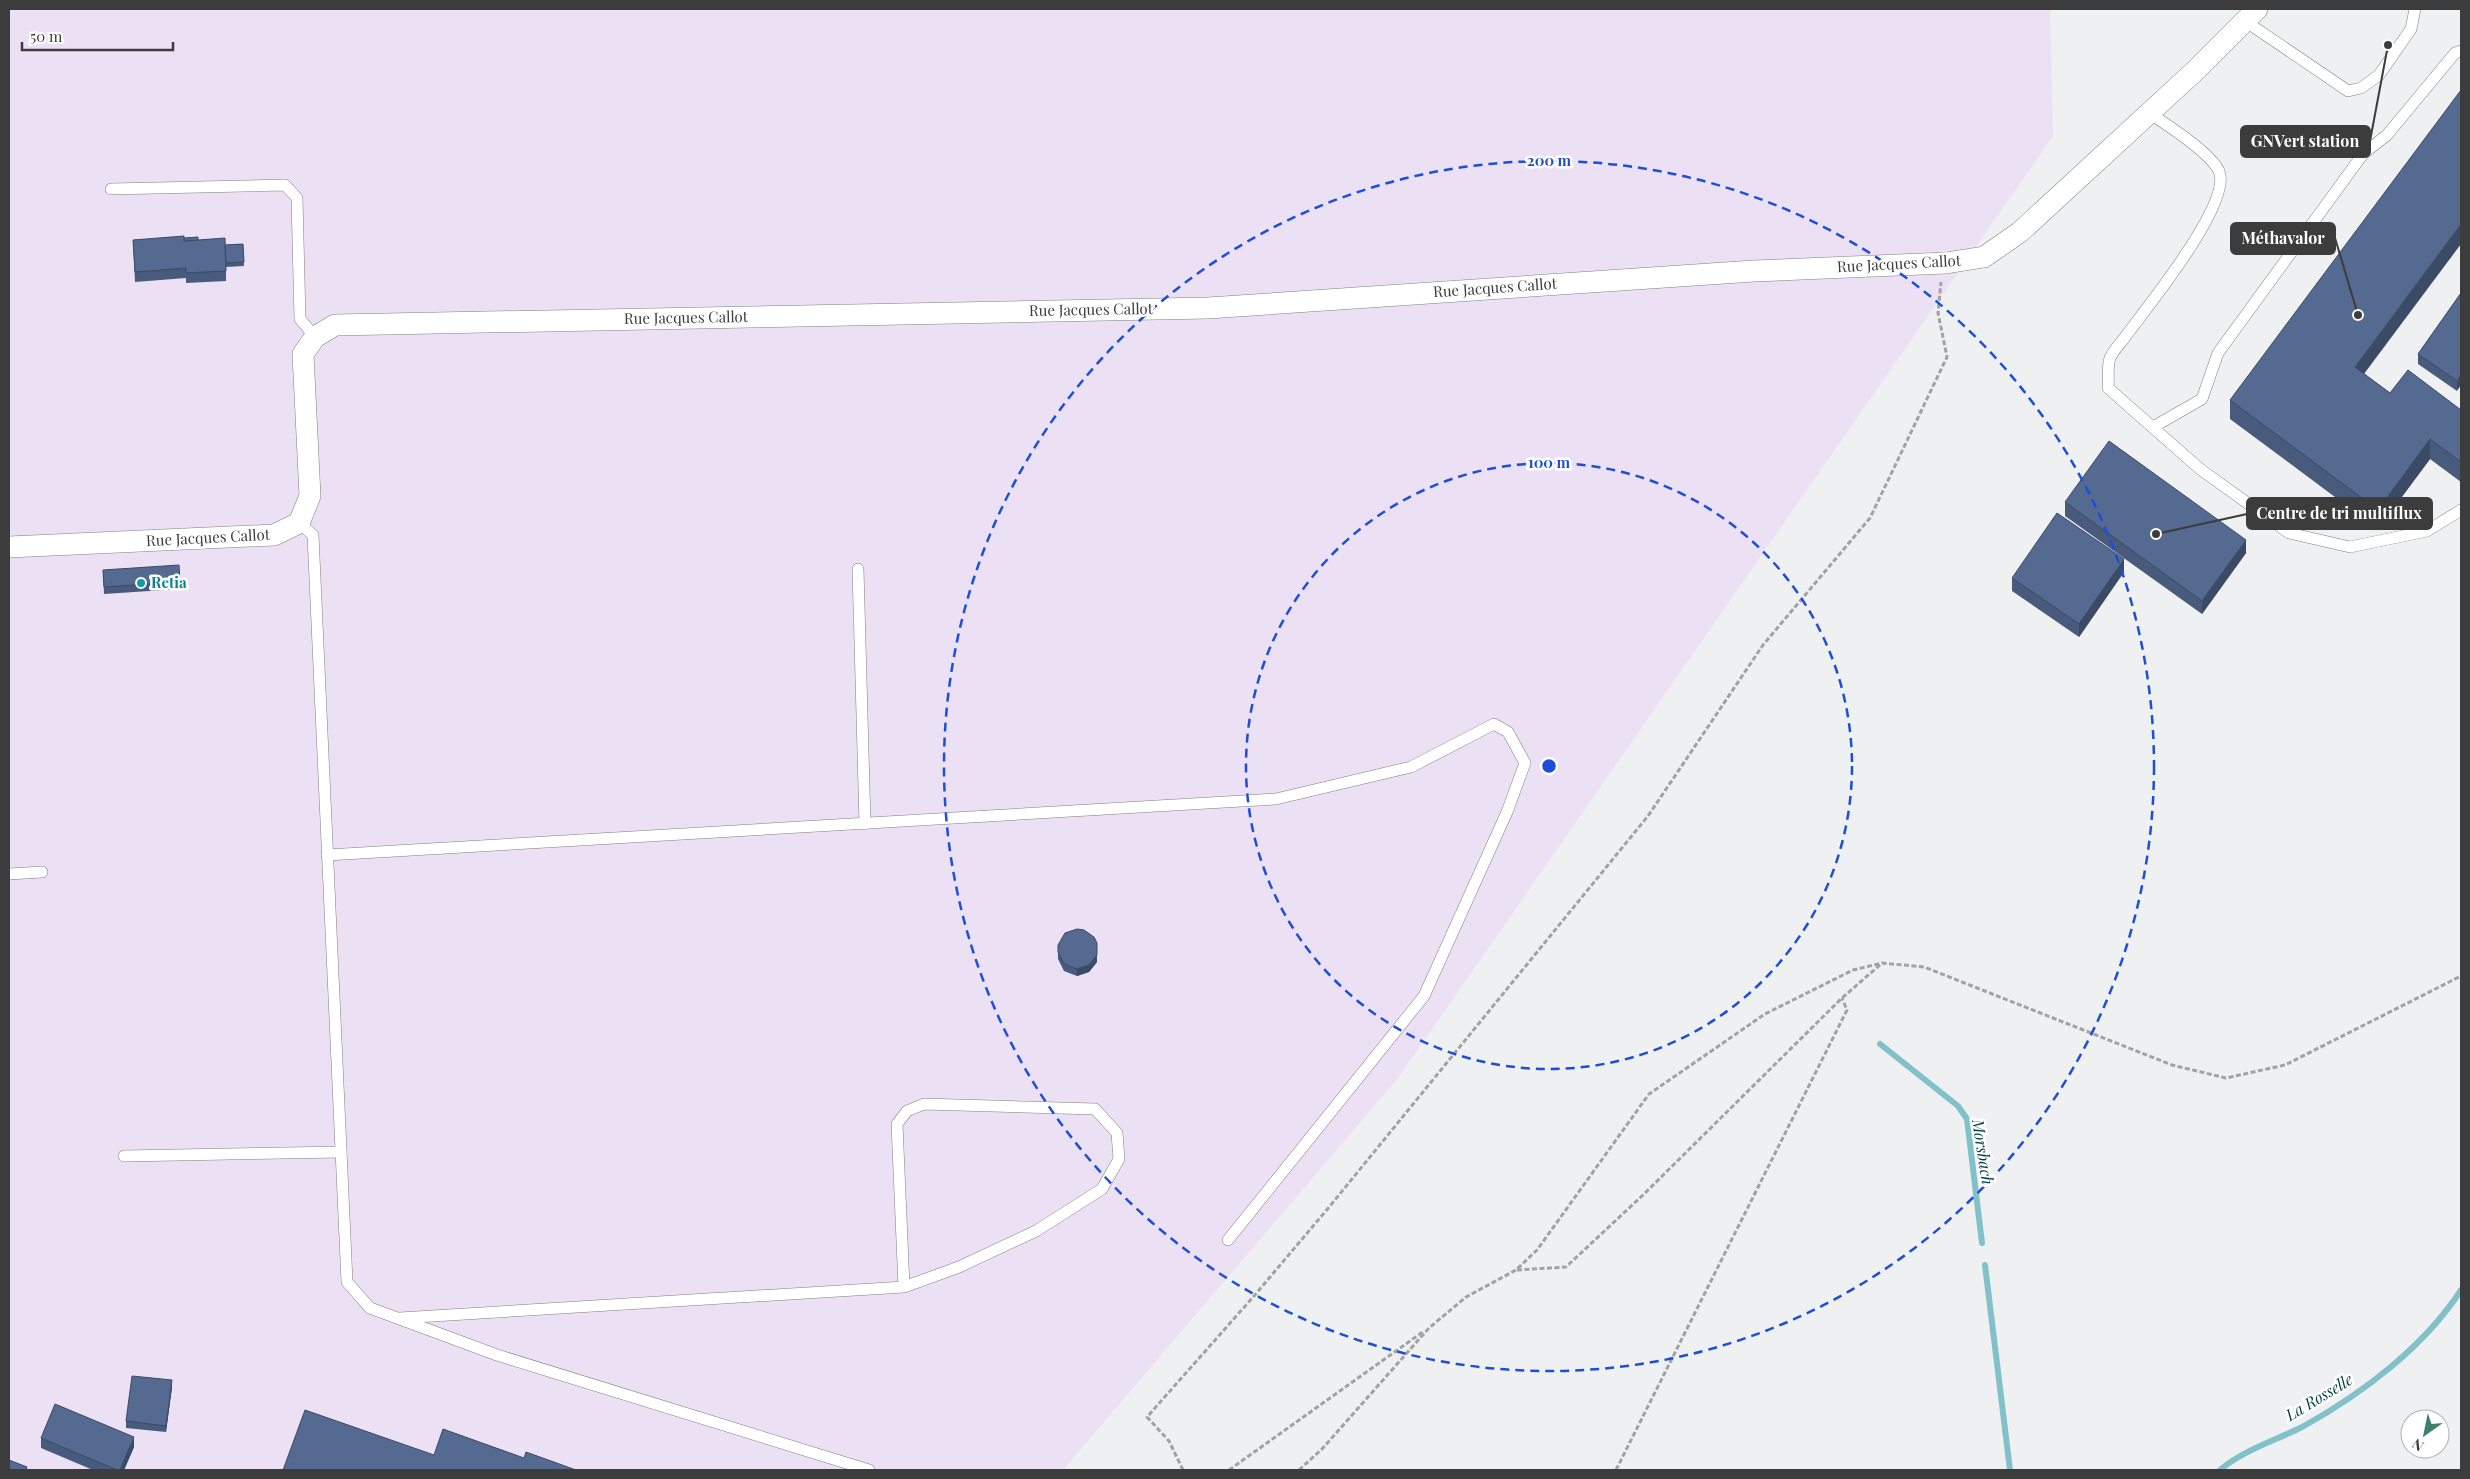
<svg xmlns="http://www.w3.org/2000/svg" width="2470" height="1479" font-family="'Playfair Display',serif">
<rect width="100%" height="100%" fill="#eff0f1"/>
<polygon fill="#ece0f5" points="9,9 2050,9 2053,136 1398,1078 1063,1470 9,1470"/>
<g fill="none" stroke-linecap="round" stroke-linejoin="round">
<g stroke="#82c1c9" stroke-width="6">
<polyline points="1880,1044 1958,1106 1967,1119 1982,1243"/>
<polyline points="1985,1265 2010,1470"/>
<path d="M2220 1470C2243 1450 2277 1440 2304 1426 2363 1393 2424 1347 2461 1290"/>
</g>
<defs>
<g id="lane">
<polyline points="2245,21 2348,91 2361,88 2379,75 2411,29 2415,9"/>
<path d="M2149 113C2166 124 2210 152 2219 171 2233 202 2148 306 2128 333 2123 341 2114 349 2110 358 2107 366 2109 379 2108 388L2200 469 2289 533 2350 547 2427 531 2461 510"/>
<polyline points="111,189 285,185 297,198 300,319 315,337"/>
<polyline points="2153,427 2202,399 2218,353 2363,154 2387,135 2455,53 2461,51"/>
<polyline points="299,523 313,535 347,1282 370,1308 497,1355 869,1470"/>
<polyline points="858,569 865,824"/>
<polyline points="327,855 1276,799 1411,767 1494,724 1508,732 1525,763 1507,812 1424,996 1228,1240"/>
<polyline points="9,874 42,872"/>
<polyline points="124,1156 341,1152"/>
<polyline points="400,1318 904,1287 959,1267 1036,1231 1102,1189 1119,1159 1117,1133 1095,1109 924,1104 907,1111 897,1124 904,1287"/>
</g>
<polyline id="street" points="9,547 274,535 299,523 310,496 303,354 315,337 335,325 1208,308 1754,271 1946,263 1984,257 2020,232 2196,70 2257,9"/>
</defs>
<use href="#lane" stroke="#7f8081" stroke-width="12"/>
<use href="#street" stroke="#7f8081" stroke-width="22"/>
<g stroke="#a2a2a3" stroke-width="3" stroke-dasharray="5 2.5" stroke-linecap="butt">
<polyline points="1517,1270 1566,1267 1643,1195 1842,998 1881,964"/>
<polyline points="1183,1470 1169,1441 1147,1417 1254,1296 1330,1206 1648,816 1763,645 1870,518 1947,357 1938,313 1941,282"/>
<polyline points="1229,1470 1424,1331"/>
<polyline points="1299,1470 1322,1449 1429,1328 1466,1297 1516,1270 1537,1250 1649,1094 1765,1014 1853,970 1882,963 1924,967 2172,1065 2226,1078 2285,1065 2461,976"/>
<polyline points="1616,1470 1847,1010 1842,998"/>
</g>
<use href="#lane" stroke="#fff" stroke-width="11"/>
<use href="#street" stroke="#fff" stroke-width="21"/>
</g>
<g fill="#485b7c">
<polygon points="184,238 225,245 243,244 244,266 226,267 226,281 186,283 186,278 135,282 133,240"/>
<polygon points="2461,293 2457,391 2418,364 2418,354"/>
<polygon points="2364,374 2390,393 2461,410 2461,482 2430,459 2378,529 2230,419 2230,400"/>
<polygon points="2065,502 2246,553 2202,614 2065,516"/>
<polygon points="103,570 180,582 180,589 104,594"/>
<polygon points="2124,572 2079,637 2012,591 2012,578"/>
<polygon points="1058,945 1097,962 1089,972 1077,976 1064,971 1058,959"/>
<polygon points="172,1387 166,1432 126,1428 126,1421"/>
<polygon points="41,1438 134,1447 124,1470 93,1470 41,1448"/>
</g>
<g fill="#3b4a65">
<polygon points="2461,224 2461,244 2355,386 2355,367"/>
<polygon points="2461,375 2461,385 2457,391 2457,381"/>
<polygon points="2430,439 2430,459 2378,529 2378,510"/>
<polygon points="2246,540 2246,553 2202,614 2202,601"/>
<polygon points="2124,559 2124,572 2079,637 2079,624"/>
<polygon points="1097,955 1097,962 1089,972 1077,976 1077,969"/>
<polygon points="172,1380 172,1387 166,1432 166,1426"/>
<polygon points="134,1437 134,1447 124,1470 120,1470"/>
</g>
<g fill="#546a90" stroke="#3b4a65">
<polygon points="2461,90 2461,224 2355,367 2390,393 2408,370 2461,410 2461,462 2430,439 2378,510 2230,400"/>
<polygon points="184,236 184,241 225,238 226,271 186,273 186,268 135,272 133,240"/>
<polygon points="198,237 198,240 184,241 184,238"/>
<polygon points="243,244 244,262 226,263 225,245"/>
<polygon points="2461,293 2461,375 2457,381 2418,354"/>
<polygon points="2109,441 2246,540 2202,601 2065,502"/>
<polygon points="2057,513 2124,559 2079,624 2012,578"/>
<polygon points="179,565 180,582 104,587 103,570"/>
<polygon points="1077,929 1084,930 1094,937 1097,943 1097,955 1089,965 1077,969 1064,964 1058,952 1058,945 1065,933"/>
<polygon points="132,1376 172,1380 166,1426 126,1421"/>
<polygon points="55,1404 134,1437 120,1470 117,1470 41,1438"/>
<polygon points="305,1410 434,1455 443,1429 524,1458 526,1452 576,1470 283,1470"/>
<polygon points="9,1460 27,1467 26,1470 9,1470"/>
</g>
<g fill="none" stroke="#1d4ed8" stroke-width="2.5" stroke-dasharray="9 6">
<circle cx="1549" cy="766" r="303"/>
<circle cx="1549" cy="766" r="605"/>
</g>
<circle fill="#0f9aa8" stroke="#fff" stroke-width="2" cx="141" cy="583" r="5"/>
<g text-anchor="middle" stroke-width="5" stroke-linejoin="round" paint-order="stroke">
<g font-size="15" fill="#3c3c3d" stroke="#fff">
<text transform="translate(1899 264) rotate(-3)" y="5">Rue Jacques Callot</text>
<text transform="translate(1495 288) rotate(-4)" y="5">Rue Jacques Callot</text>
<text transform="translate(1091 310) rotate(-1)" y="5">Rue Jacques Callot</text>
<text transform="translate(686 318) rotate(-1)" y="5">Rue Jacques Callot</text>
<text transform="translate(208 538) rotate(-3)" y="5">Rue Jacques Callot</text>
</g>
<g font-size="15" font-weight="bold" fill="#0d838f" stroke="#fff" text-anchor="start">
<text x="151" y="588">Retia</text>
</g>
<g font-size="16" font-style="italic" fill="#003d43" stroke="#fff">
<text transform="translate(1983 1152) rotate(81)" y="6">Morsbach</text>
<text transform="translate(2319 1397) rotate(-31)" y="6">La Rosselle</text>
</g>
</g>
<circle cx="1549" cy="766" r="8" fill="#1d4ed8" stroke="#fff" stroke-width="2.5"/>
<g font-size="15" text-anchor="middle" font-weight="bold" fill="#1d4ed8" stroke="#fff" stroke-width="5" stroke-linejoin="round" paint-order="stroke">
<text x="1549" y="166">200 m</text>
<text x="1549" y="468">100 m</text>
</g>
<path fill="none" stroke="#3c3c3d" stroke-width="2" d="M2388 45L2370 141M2358 315L2335 238M2156 534L2247 514"/>
<g fill="#3c3c3d" stroke="#fff" stroke-width="2">
<circle cx="2388" cy="45" r="5"/>
<circle cx="2358" cy="315" r="5"/>
<circle cx="2156" cy="534" r="5"/>
</g>
<g fill="#3c3c3d" stroke="#3c3c3d" stroke-width="2">
<rect x="2241" y="126" width="129" height="31" rx="5"/>
<rect x="2231" y="223" width="104" height="31" rx="5"/>
<rect x="2247" y="498" width="185" height="31" rx="5"/>
</g>
<g font-size="16" text-anchor="middle" font-weight="bold" fill="#fff">
<text x="2305" y="147">GNVert station</text>
<text x="2283" y="244">Méthavalor</text>
<text x="2339" y="519">Centre de tri multiflux</text>
</g>
<rect width="2470" height="1479" fill="none" stroke="#3c3c3d" stroke-width="20"/>
<g transform="translate(2425 1434) rotate(213)"><circle r="24" fill="#ffffff" stroke="#b1b1b1"/>
<path d="M0-4L9 19L0 12L-9 19Z" fill="#3f7f6d"/>
<text y="-8" font-size="14" font-weight="bold" text-anchor="middle" fill="#3c3c3d">N</text>
</g>
<path d="M22 42v8h151v-8" fill="none" stroke="#3c3c3d" stroke-width="2.5"/>
<text x="30" y="42" font-size="15" fill="#3c3c3d" stroke="#ffffff" stroke-width="4" paint-order="stroke">50 m</text>
</svg>
